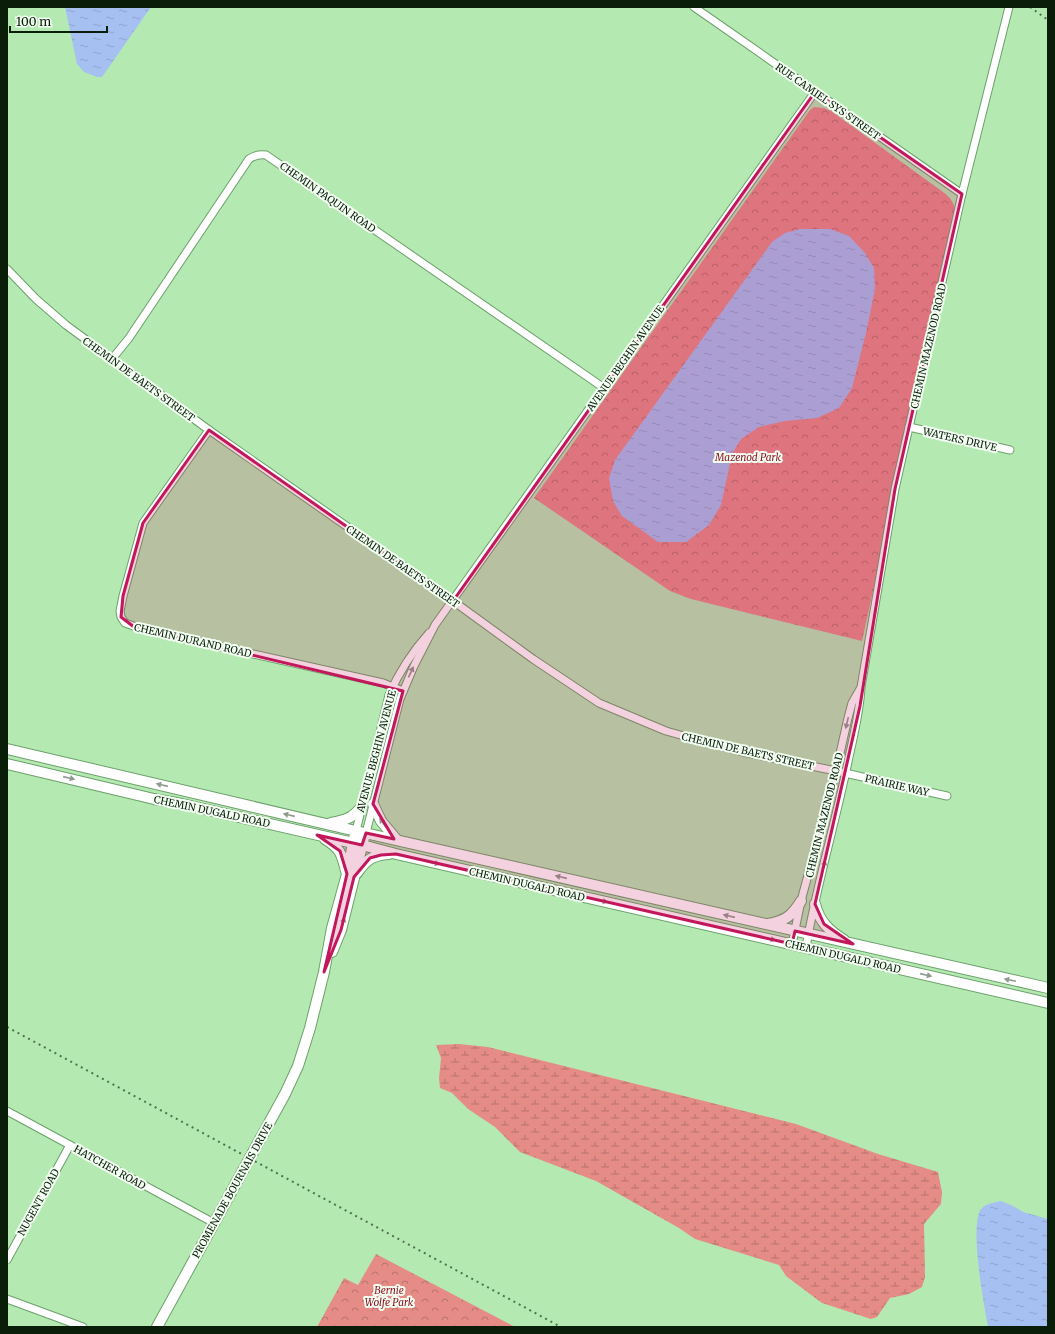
<svg xmlns="http://www.w3.org/2000/svg" width="1055" height="1334" font-family="Merriweather,serif">
<defs>
<pattern id="wetland-marsh" width="20" height="14" patternUnits="userSpaceOnUse"><rect width="20" height="14" fill="#e58c87"/><path d="M1 5h8M5 5V1M11 12h8M15 12V8" fill="none" stroke="#b8726d"/></pattern>
<pattern id="park-crowns" width="20" height="18" patternUnits="userSpaceOnUse"><rect width="20" height="18" fill="#e58c87"/><path d="M2 6a3 3 0 1 1 6 0M12 15a3 3 0 1 1 6 0" fill="none" stroke="#b8726d"/></pattern>
<pattern id="water-ripples" width="26" height="14" patternUnits="userSpaceOnUse"><rect width="26" height="14" fill="#a6c0f2"/><path d="M2 4q2-2 4 0t4 0M15 11q2-2 4 0t4 0" fill="none" stroke="#8ea5ce"/></pattern>
</defs>
<rect width="100%" height="100%" fill="#b4eab2"/>
<polygon fill="url(#wetland-marsh)" points="459,1044 488,1047 796,1124 878,1154 938,1172 942,1192 941,1204 924,1224 925,1277 922,1287 909,1294 890,1298 877,1317 871,1319 822,1303 786,1276 779,1265 695,1239 679,1228 596,1181 520,1152 495,1127 468,1109 452,1093 440,1088 439,1078 441,1058 436,1045"/>
<g fill="url(#park-crowns)">
<path d="M814 107 824 108 831 111 943 192C952 199 955 204 955 215L862 641 691 599 670 591 534 498 810 110Z"/>
<polygon points="376,1254 515,1327 317,1327 344,1278 358,1285"/>
</g>
<g fill="url(#water-ripples)">
<polygon points="65,7 151,7 102,77 97,77 84,72 77,64"/>
<polygon points="800,229 830,229 849,236 865,253 874,268 875,289 866,333 852,388 839,408 817,418 785,421 759,427 741,439 732,454 721,505 709,525 686,542 658,542 622,516 613,501 609,478 615,460 772,242 785,233"/>
<path d="M1001 1201 1013 1206 1023 1212 1048 1219V1327H988C984 1304 969 1227 981 1209 985 1204 995 1202 1001 1201Z"/>
</g>
<g fill="none" stroke-linecap="round" stroke-linejoin="round">
<defs>
<g id="street">
<polyline points="694,7 962,194"/>
<polyline points="7,269 36,299 66,325 209,430 442,593 533,659 599,703 666,731 702,741 743,752 836,771 947,796"/>
<path d="M112 359 129 338 249 159C255 155 260 154 266 155L604 388"/>
<polyline points="909,427 1010,450"/>
<polyline points="209,430 143,523 123,596 120,611 121,617 125,623 142,629 383,683 403,691"/>
<path d="M356 831 389 695C399 672 412 652 429 633"/>
<polyline points="366,833 400,699 414,666 435,625 815,92"/>
<polyline points="792,944 801,901 836,771 848,718 852,703 860,689"/>
<path d="M806 947C817 883 836 821 849 757 854 734 860 711 861 687L895 489 962 194 1009 7"/>
<polyline points="7,1111 214,1223"/>
<polyline points="7,1260 70,1145"/>
<polyline points="7,1299 83,1327"/>
</g>
<g id="secondary">
<polyline points="7,749 356,831 1048,988"/>
<polyline points="7,764 154,799 182,804 362,845 396,854 1048,1003"/>
<polyline points="373,804 381,821 396,839"/>
<path d="M331 823C346 820 353 818 362 806"/>
<path d="M325 839C340 848 342 854 346 871"/>
<path d="M357 873C366 860 372 855 389 854"/>
<path d="M815 904C819 921 829 931 844 940"/>
<path d="M768 924C785 921 792 916 801 901"/>
<polyline points="332,952 341,930 364,838"/>
<polyline points="157,1327 285,1094 298,1066 310,1028 324,972 332,928 347,874 354,838"/>
</g>
</defs>
<use href="#street" stroke="#6da06c" stroke-width="9"/>
<use href="#secondary" stroke="#6da06c" stroke-width="12"/>
<use href="#street" stroke="#fff" stroke-width="7"/>
<use href="#secondary" stroke="#fff" stroke-width="10"/>
<g stroke="#4f714e" stroke-width="2" stroke-dasharray="2 4" stroke-linecap="butt">
<polyline points="1030,7 1048,20"/>
<polyline points="7,1027 561,1327"/>
</g>
</g>
<defs><path id="oneway-solid" d="M-6-.8H1V-3.2L6.5 0L1 3.2V.8H-6Z"/></defs>
<g fill="#909990">
<use href="#oneway-solid" transform="translate(411 672) rotate(-65)"/>
<use href="#oneway-solid" transform="translate(847 723) rotate(103)"/>
<use href="#oneway-solid" transform="translate(69 778) rotate(13)"/>
<use href="#oneway-solid" transform="translate(162 785) rotate(-167)"/>
<use href="#oneway-solid" transform="translate(289 815) rotate(-167)"/>
<use href="#oneway-solid" transform="translate(383 823) rotate(-125)"/>
<use href="#oneway-solid" transform="translate(434 863) rotate(13)"/>
<use href="#oneway-solid" transform="translate(824 866) rotate(-76)"/>
<use href="#oneway-solid" transform="translate(561 877) rotate(-167)"/>
<use href="#oneway-solid" transform="translate(602 901) rotate(13)"/>
<use href="#oneway-solid" transform="translate(729 916) rotate(-167)"/>
<use href="#oneway-solid" transform="translate(343 923) rotate(-75)"/>
<use href="#oneway-solid" transform="translate(770 939) rotate(13)"/>
<use href="#oneway-solid" transform="translate(926 975) rotate(13)"/>
<use href="#oneway-solid" transform="translate(1010 980) rotate(-168)"/>
</g>
<path fill="#c2185b" fill-opacity="0.2" stroke="#c2185b" stroke-width="3" stroke-linejoin="round" d="M815 92 962 194 895 489 860 706 815 904 824 924 853 944 795 931 792 944 396 854 381 855 370 858 354 877 341 930 324 972 347 874 340 851 317 835 362 845 366 833 394 839 373 804 403 691 134 627 121 617 123 596 143 523 209 430 453 601Z"/>
<g text-anchor="middle" stroke-width="4" stroke-linejoin="round" paint-order="stroke">
<g font-size="10" fill="#091d09" stroke="#f3fef2">
<text transform="translate(828 101) rotate(35)" y="4">RUE CAMIEL SYS STREET</text>
<text transform="translate(328 197) rotate(35)" y="4">CHEMIN PAQUIN ROAD</text>
<text transform="translate(928 346) rotate(-77)" y="4">CHEMIN MAZENOD ROAD</text>
<text transform="translate(625 358) rotate(-55)" y="4">AVENUE BEGHIN AVENUE</text>
<text transform="translate(139 379) rotate(36)" y="4">CHEMIN DE BAETS STREET</text>
<text transform="translate(960 439) rotate(13)" y="4">WATERS DRIVE</text>
<text transform="translate(403 566) rotate(35)" y="4">CHEMIN DE BAETS STREET</text>
<text transform="translate(193 640) rotate(13)" y="4">CHEMIN DURAND ROAD</text>
<text transform="translate(376 751) rotate(-75)" y="4">AVENUE BEGHIN AVENUE</text>
<text transform="translate(748 751) rotate(13)" y="4">CHEMIN DE BAETS STREET</text>
<text transform="translate(897 785) rotate(13)" y="4">PRAIRIE WAY</text>
<text transform="translate(212 811) rotate(12)" y="4">CHEMIN DUGALD ROAD</text>
<text transform="translate(824 815) rotate(-76)" y="4">CHEMIN MAZENOD ROAD</text>
<text transform="translate(527 884) rotate(13)" y="4">CHEMIN DUGALD ROAD</text>
<text transform="translate(843 956) rotate(13)" y="4">CHEMIN DUGALD ROAD</text>
<text transform="translate(110 1167) rotate(29)" y="4">HATCHER ROAD</text>
<text transform="translate(232 1190) rotate(-61)" y="4">PROMENADE BOURNAIS DRIVE</text>
<text transform="translate(38 1202) rotate(-61)" y="4">NUGENT ROAD</text>
</g>
<g font-size="10" font-style="italic" fill="#8d0d1c" stroke="#f3fef2">
<text x="748" y="461">Mazenod Park</text>
<text x="389" y="1294">Bernie<tspan x="389" dy="12">Wolfe Park</tspan></text>
</g>
</g>
<rect width="1055" height="1334" fill="none" stroke="#091d09" stroke-width="16"/>
<path d="M10 26v6h97v-6" fill="none" stroke="#091d09" stroke-width="2"/>
<text x="16" y="26" font-size="12" fill="#091d09" stroke="#f3fef2" stroke-width="3" paint-order="stroke">100 m</text>
</svg>
